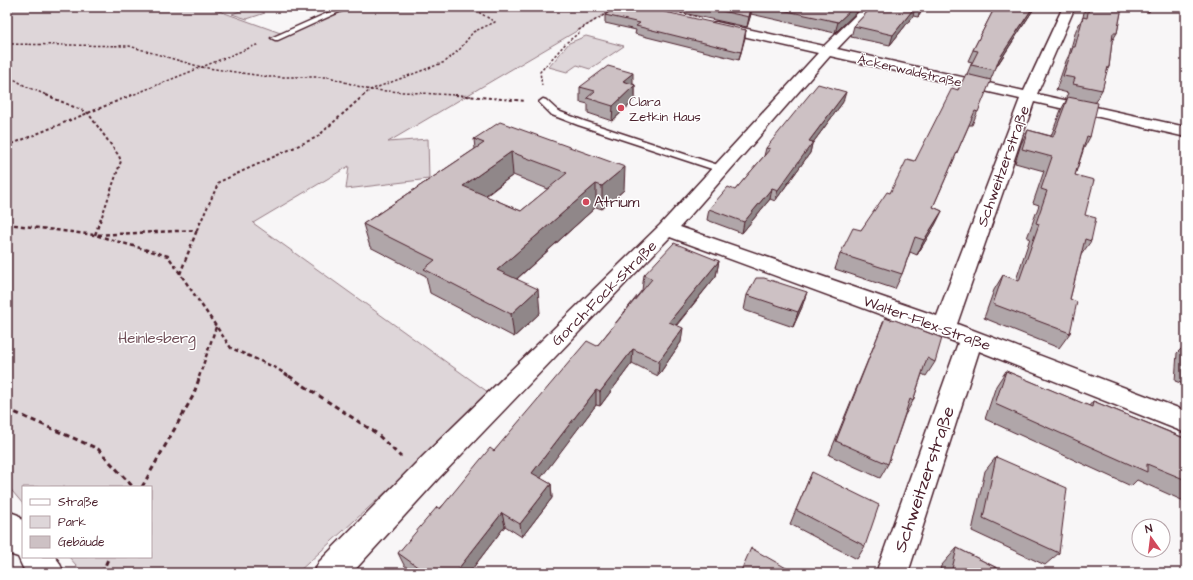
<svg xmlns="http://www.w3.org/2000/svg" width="1193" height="580" font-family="'Architects Daughter',sans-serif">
<rect width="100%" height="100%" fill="#f8f6f7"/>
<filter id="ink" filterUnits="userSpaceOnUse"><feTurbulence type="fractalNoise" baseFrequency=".025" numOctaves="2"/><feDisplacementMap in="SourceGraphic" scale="8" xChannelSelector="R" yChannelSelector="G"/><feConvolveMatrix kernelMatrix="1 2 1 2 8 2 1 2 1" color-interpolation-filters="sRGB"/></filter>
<g filter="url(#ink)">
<g fill="#ded6d9" stroke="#947a82">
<polygon points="7,7 208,7 286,35 355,7 608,7 614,9 388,142 428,139 429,179 346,189 349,166 253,223 492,395 297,573 83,573 69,557 151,557 151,487 23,487 23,504 7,485"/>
<polygon points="251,7 265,13 247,19 232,14"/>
<polygon points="586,36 624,46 590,69 577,65 567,72 549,67 569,43"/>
</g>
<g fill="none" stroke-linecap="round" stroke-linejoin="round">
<defs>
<g id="service">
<polygon points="341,7 350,7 278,40 275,40 271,38"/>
<polygon points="543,99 546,100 558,111 584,121 724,167 726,169 724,171 718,171 578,125 552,115 539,102"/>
</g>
<g id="minor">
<path d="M651 7H665C661 13 655 15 649 14L647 11Z"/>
<path d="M864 7H877L837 49 1024 91 1063 7H1075L1037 94 1186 127V137L1034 102 957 324 1186 411V433L979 351 908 573H876L958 343 670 237 437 480 352 573H314L319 562 417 462 660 225 818 53 712 29 710 26 712 23 716 22 824 46ZM830 56 1020 99 937 316 680 227Z"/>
<polygon points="7,511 18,515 23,521 23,557 55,557 59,562 64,573 27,573 23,568 18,557 12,555 7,548"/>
</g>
</defs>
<use href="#service" stroke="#4a1f2b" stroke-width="3"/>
<use href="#minor" stroke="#4a1f2b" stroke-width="3"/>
<g stroke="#4a1f2b" stroke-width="1.5" stroke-dasharray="2.5 2" stroke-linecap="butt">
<polyline points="676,12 699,17"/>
<polyline points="7,44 129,46 201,67 269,77 329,77 370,90 471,96"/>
<polyline points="7,75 27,87 49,96"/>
<polyline points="542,86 540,72 567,42 579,33 579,30 609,12"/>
<polyline points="130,96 259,44"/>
<polyline points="363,96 370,90 445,62 460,49 473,32 495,22 470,7"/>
</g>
<g stroke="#4a1f2b" stroke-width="2" stroke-dasharray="3 2.5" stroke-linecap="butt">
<polyline points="46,95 88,113 119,156 121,161 101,219"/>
<polyline points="455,95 526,101"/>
<polyline points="7,146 132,95"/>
<polyline points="202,219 219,182 317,137 364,95"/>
</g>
<g stroke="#4a1f2b" stroke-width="2.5" stroke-dasharray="4 3" stroke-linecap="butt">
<polyline points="101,218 95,235 197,230 202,218"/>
<polyline points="7,224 95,235 168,256 231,348 276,368 290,377"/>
<polyline points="180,274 197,230"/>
<polyline points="199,377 216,327"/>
</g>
<g stroke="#4a1f2b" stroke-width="3" stroke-dasharray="5 4" stroke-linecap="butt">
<polyline points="289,376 376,433 401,457"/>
<polyline points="7,409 98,449 133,487"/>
<polyline points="142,487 193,396 200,376"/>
<polyline points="102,573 109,557"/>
</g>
<use href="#service" fill="#fff" fill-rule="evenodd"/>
<use href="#minor" fill="#fff" fill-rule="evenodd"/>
</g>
<g fill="#b0a6a9" stroke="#4a1f2b" fill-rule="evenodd">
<polygon points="656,7 862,7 835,33 751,14 747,27"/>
<polygon points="872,7 925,7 918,17 913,16 890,45 851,37 854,26"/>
<polygon points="995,7 1035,7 995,69 972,125 969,125 933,207 942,211 935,225 917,255 910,252 902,274 895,289 835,269 840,254 861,230 915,161 967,74 972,62 968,61 973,50"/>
<polygon points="1085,7 1122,7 1117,33 1112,41 1109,67 1106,73 1102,90 1095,102 1090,137 1084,148 1075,175 1091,241 1081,255 1070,299 1070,333 1059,348 984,318 994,290 1003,275 1016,280 1030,238 1027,238 1039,205 1033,203 1044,171 1015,163 1021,144 1028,130 1051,136 1061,110 1067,99 1065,99 1068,93 1056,90 1066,61 1069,55 1076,30 1083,17"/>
<polygon points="1123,7 1151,7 1149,12"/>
<polygon points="605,15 746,30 739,60 635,34 636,30 605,23"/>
<polygon points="633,84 635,85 635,100 612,121 588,113 588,104 580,102 580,87"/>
<polygon points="843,102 812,144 810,153 775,201 770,199 742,233 707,220 709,209 735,190 764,156 766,148"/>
<path d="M474 139 624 190 602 209 596 207 517 279 540 313 514 337 430 293 426 276 370 247 363 224 475 149ZM513 175 548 189 521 211 486 196Z"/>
<polygon points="719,261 716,276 677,325 681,342 658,376 632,363 600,406 596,405 540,478 551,484 552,498 522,537 505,526 469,573 414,573 404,565 398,553 494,451 597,346 642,290 644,275"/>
<polygon points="747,295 802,307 793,327 744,310"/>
<polygon points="885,318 935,362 926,376 922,374 913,401 905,415 888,464 880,478 829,455 879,333"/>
<polygon points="1186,344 1186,385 1175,381 1177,353"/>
<polygon points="1006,371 1089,406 1093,401 1182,437 1186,434 1186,502 1137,480 1131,486 985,419 996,386"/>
<polygon points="996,457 1059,553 1045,565 972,531 985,471"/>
<polygon points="812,472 865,546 857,559 790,524"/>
<polygon points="957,548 1007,573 939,573 941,566"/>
</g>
<g fill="#908789" stroke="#4a1f2b">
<polygon points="752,7 751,14 747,27 749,17"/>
<polygon points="854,7 862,7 835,33 838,22"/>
<polygon points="915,7 913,16 890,45 893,35"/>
<polygon points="921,7 925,7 918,17"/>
<polygon points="1033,7 1035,7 994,70 999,59"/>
<polygon points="746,30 745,38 739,60 741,52"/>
<polygon points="633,73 633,87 623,81"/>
<polygon points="635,85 635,100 612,121 613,106"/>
<polygon points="846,92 843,102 812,144 810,153 775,201 778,190 809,141"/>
<polygon points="511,152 513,175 467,209 463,186"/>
<polygon points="625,167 624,190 602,209 602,186"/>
<polygon points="596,184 596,207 501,293 497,270"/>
<polygon points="772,188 770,199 742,233 744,222"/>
<polygon points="942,211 935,225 917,255 924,240"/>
<polygon points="719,261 716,276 667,336 669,322"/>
<polygon points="538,289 540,313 514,337 511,314"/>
<polygon points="807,292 802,307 793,327 798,312"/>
<polygon points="683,328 681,342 658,376 659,361"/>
<polygon points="633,349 632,363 600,406 600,392"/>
<polygon points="596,390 596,405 534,487 532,473"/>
<polygon points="551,484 552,498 522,537 520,524"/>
<polygon points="502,513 505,526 469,573 455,573"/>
</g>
<g fill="#cdc1c4" stroke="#4a1f2b" fill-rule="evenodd">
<polygon points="617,7 643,7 746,30 741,52 636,26 640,23 605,15"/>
<polygon points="703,7 751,7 749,17"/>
<polygon points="768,7 854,7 838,22"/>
<polygon points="872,7 915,7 893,35 854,26"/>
<polygon points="995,7 1033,7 999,59 995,70 971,65 978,51 973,50"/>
<polygon points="1089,7 1122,7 1117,33 1113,33 1109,67 1108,67 1102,90 1073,84 1075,78 1063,76 1073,47 1075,47 1083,17 1087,18"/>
<polygon points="608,66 633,73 623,81 635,85 613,106 587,98 595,91 580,87"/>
<polygon points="966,74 991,80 978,112 975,111 933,207 942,211 924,240 915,237 902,274 840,254 853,228 861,230 887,192 890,193 907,159 915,161 952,88 958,90"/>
<polygon points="818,84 846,92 809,141 813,142 778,190 772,188 744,222 709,209 728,187 735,190 770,149 766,148"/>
<polygon points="1068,97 1098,103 1090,137 1087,136 1075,175 1094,180 1085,215 1096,218 1091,241 1085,239 1070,299 1077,302 1070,333 993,304 1003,275 1019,281 1039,224 1036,223 1047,191 1041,189 1052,157 1022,149 1028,130 1053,137"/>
<path d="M500 122 625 167 602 186 596 184 497 270 538 289 511 314 424 269 435 260 363 224 484 143 474 139ZM511 152 567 173 521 211 463 186Z"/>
<polygon points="674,243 719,261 669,322 683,328 659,361 633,349 600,392 596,390 532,473 551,484 520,524 502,513 455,573 426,573 398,553 437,507 440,509 490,448 494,451 587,341 597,346 652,279 644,275"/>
<polygon points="756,278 764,278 807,292 798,312 747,295"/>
<polygon points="885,318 891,320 892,319 942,338 935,362 927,358 913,401 910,399 888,464 836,441"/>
<polygon points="1006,371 1092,407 1093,401 1186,439 1186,480 1147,464 1147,472 995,404"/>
<polygon points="996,457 1067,488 1059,553 983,518"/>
<polygon points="812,472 879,505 865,546 796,510"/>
<polygon points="751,548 795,573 740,573"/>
<polygon points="957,548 1007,573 951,573"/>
</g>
</g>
<g fill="#d1495b" stroke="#fff" stroke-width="1.5">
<circle cx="621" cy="108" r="4"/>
<circle cx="586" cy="202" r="4"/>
</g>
<g text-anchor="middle" stroke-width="3" stroke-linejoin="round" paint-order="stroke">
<g font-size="13" fill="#4a1f2b" stroke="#fff">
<text transform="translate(910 70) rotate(13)" y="5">Äckerwaldstraße</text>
</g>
<g font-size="13" fill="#4a1f2b" stroke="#fff" text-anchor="start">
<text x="629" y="106">Clara<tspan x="629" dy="15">Zetkin Haus</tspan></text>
</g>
<g font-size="15" fill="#4a1f2b" stroke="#fff">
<text transform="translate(1003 166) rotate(-70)" y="5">Schweitzerstraße</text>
<text transform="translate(604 293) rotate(-45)" y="5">Gorch-Fock-Straße</text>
<text transform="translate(927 323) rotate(20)" y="5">Walter-Flex-Straße</text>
</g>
<g font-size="15" fill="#4a1f2b" stroke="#fff" text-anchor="start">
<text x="594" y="207">Atrium</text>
</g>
<g font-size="15" fill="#6f4d56" stroke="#fff">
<text x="157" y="343">Heinlesberg</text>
</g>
<g font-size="18" fill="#4a1f2b" stroke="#fff">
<text transform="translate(924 479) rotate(-71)" y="6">Schweitzerstraße</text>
</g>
</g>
<rect width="1193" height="580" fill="none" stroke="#fff" stroke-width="24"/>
<rect x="12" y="12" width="1169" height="556" fill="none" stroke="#4a1f2b" stroke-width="1.5" filter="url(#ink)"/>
<rect x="22" y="486" width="130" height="72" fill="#ffffff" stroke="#b7a5aa"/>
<rect x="30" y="499" width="20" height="6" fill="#ffffff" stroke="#b7a5aa"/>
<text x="58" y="506" font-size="12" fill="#4a1f2b">Straße</text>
<rect x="30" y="516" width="20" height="12" fill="#ded6d9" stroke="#b7a5aa"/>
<text x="58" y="526" font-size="12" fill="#4a1f2b">Park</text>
<rect x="30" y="536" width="20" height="12" fill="#cdc1c4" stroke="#b7a5aa"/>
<text x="58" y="546" font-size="12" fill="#4a1f2b">Gebäude</text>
<g transform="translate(1151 538) rotate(346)"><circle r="19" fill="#ffffff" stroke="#b7a5aa"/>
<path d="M0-3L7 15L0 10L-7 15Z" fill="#d1495b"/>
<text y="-6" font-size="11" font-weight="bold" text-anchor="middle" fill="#4a1f2b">N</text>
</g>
</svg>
